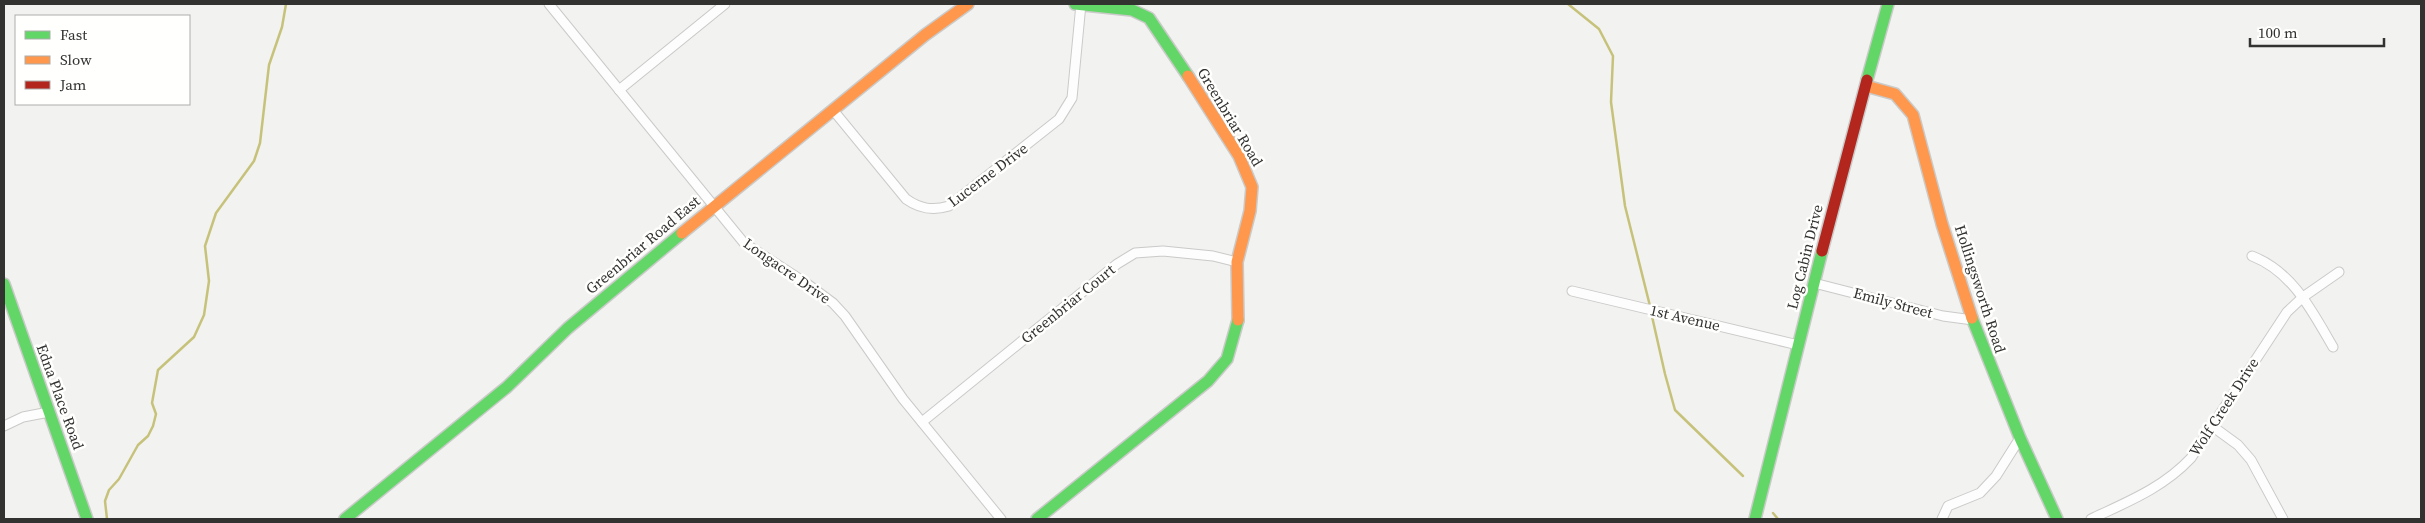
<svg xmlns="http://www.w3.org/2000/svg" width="2425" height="523" font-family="'Source Serif 4',serif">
<rect width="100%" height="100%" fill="#f2f2f1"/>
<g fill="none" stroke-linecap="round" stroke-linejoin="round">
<g stroke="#c7c27a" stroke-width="2.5">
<polyline points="1568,4 1599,29 1613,56 1611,102 1625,206 1650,306"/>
<polyline points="1651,312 1665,374 1675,410 1743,476"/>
<polyline points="1773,513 1778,519"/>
<polyline points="107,519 105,501 109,490 119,479 138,445 148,436 153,426 156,414 152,403 158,370 194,337 204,315 209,281 205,246 216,213 254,161 260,143 269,65 282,27 286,4"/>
</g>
<defs>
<g id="street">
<polyline points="549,4 744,243 806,283 833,303 845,316 903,399 1001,519"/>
<polyline points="619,90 725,4"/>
<path d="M833 110 906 199C920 209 933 211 949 206L1059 119 1072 98 1081 4"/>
<path d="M2252 256C2293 272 2312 311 2333 347"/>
<polyline points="1814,283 1943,316 1973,320"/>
<polyline points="1572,291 1798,345"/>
<polyline points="922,422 1117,264 1135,253 1163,251 1213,256 1237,262"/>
<polyline points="4,426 23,417 49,412"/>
<polyline points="2212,426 2238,445 2251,460 2283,519"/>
<polyline points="1942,519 1948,506 1980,493 1996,476 2020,438"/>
<path d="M2091 519C2127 502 2163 488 2191 458L2287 312 2303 297 2339 272"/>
</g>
<g id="fast">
<polyline points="1075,4 1132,10 1149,18 1188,76"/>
<polyline points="1867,80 1888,4"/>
<polyline points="4,284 87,519"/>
<polyline points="1972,318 2020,438 2057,519"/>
<polyline points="345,519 507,387 568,328 682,233"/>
<polyline points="1037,519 1208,381 1227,359 1238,320"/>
<polyline points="1755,519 1822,251"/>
</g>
<g id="slow">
<polyline points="1188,76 1239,156 1252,187 1250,211 1237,262 1238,320"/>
<polyline points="1866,86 1895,94 1913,115 1942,224 1972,318"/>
<polyline points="682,233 925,35 968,4"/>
</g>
<polyline id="jam" points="1822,251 1867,80"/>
</defs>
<use href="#street" stroke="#cacac9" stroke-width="11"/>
<use href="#fast" stroke="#cacac9" stroke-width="14"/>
<use href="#slow" stroke="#cacac9" stroke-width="14"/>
<use href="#jam" stroke="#cacac9" stroke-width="14"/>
<use href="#street" stroke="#fdfdfd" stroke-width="9"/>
<use href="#fast" stroke="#63d668" stroke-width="11"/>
<use href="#slow" stroke="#ff974d" stroke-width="11"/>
<use href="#jam" stroke="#b3261e" stroke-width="11"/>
</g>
<g text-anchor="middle" stroke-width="5" stroke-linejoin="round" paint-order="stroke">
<g font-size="15" fill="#323231" stroke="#fffffe">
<text transform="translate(1230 117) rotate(59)" y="5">Greenbriar Road</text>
<text transform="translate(988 175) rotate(-37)" y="5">Lucerne Drive</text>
<text transform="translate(643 245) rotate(-40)" y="5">Greenbriar Road East</text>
<text transform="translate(1805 257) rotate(-76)" y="5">Log Cabin Drive</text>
<text transform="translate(787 271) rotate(35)" y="5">Longacre Drive</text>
<text transform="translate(1980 289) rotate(72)" y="5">Hollingsworth Road</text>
<text transform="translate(1893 303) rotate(15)" y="5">Emily Street</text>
<text transform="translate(1068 304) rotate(-39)" y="5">Greenbriar Court</text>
<text transform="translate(1685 318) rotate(13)" y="5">1st Avenue</text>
<text transform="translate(60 397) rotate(70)" y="5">Edna Place Road</text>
<text transform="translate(2224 407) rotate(-57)" y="5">Wolf Creek Drive</text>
</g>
</g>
<rect width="2425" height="523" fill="none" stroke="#323231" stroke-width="10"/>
<rect x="15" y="15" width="175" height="90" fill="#fffffe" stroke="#adadac"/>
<rect x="25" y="31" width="25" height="8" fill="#63d668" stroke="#adadac"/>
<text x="60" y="40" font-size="15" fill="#323231">Fast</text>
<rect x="25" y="56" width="25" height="8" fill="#ff974d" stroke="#adadac"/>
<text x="60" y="65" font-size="15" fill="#323231">Slow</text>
<rect x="25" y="81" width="25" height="8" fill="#b3261e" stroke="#adadac"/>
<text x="60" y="90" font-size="15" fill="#323231">Jam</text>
<path d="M2250 38v8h134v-8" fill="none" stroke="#323231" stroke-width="2.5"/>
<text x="2258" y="38" font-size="15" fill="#323231" stroke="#fffffe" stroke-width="4" paint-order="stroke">100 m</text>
</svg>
